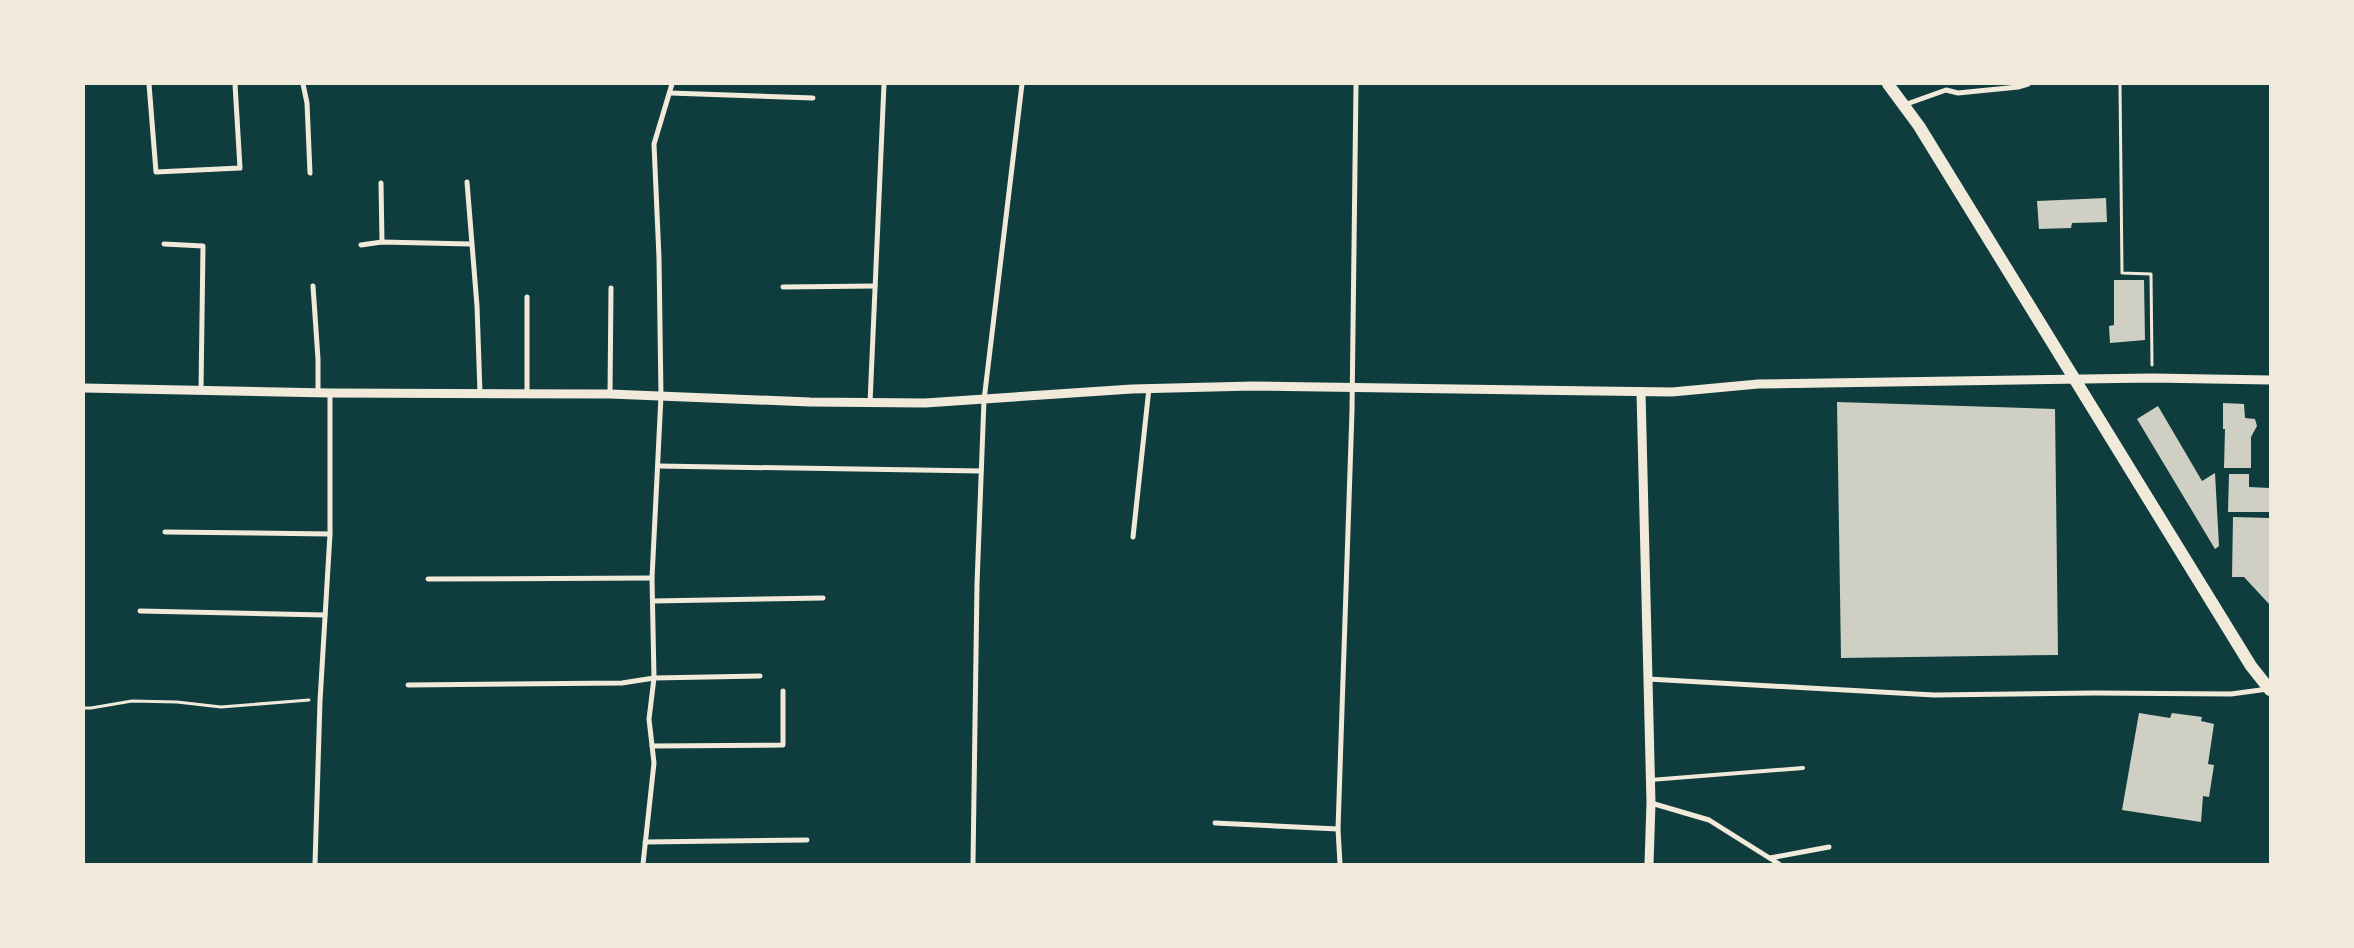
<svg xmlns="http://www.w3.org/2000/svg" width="2354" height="948" font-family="'Space Grotesk',sans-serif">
<rect width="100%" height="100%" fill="#0f3d3e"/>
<g fill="#cfcfc3">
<polygon points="2106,198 2107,222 2072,223 2071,228 2039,229 2037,201"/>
<polygon points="2114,280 2144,280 2145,340 2110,343 2109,326 2114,325"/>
<polygon points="1837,402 2055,409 2058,655 1841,658"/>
<polygon points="2223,403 2244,404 2245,418 2255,419 2257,426 2251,437 2251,468 2224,468 2225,429 2223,429"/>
<polygon points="2158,406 2202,481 2215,473 2219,546 2215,549 2137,419"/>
<polygon points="2229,474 2249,474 2249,487 2270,488 2270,512 2228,512"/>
<polygon points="2233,517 2270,518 2270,605 2244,577 2232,577"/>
<polygon points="2139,713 2170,718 2172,713 2202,717 2201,721 2214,724 2208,764 2214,765 2209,797 2203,796 2201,822 2122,810"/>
</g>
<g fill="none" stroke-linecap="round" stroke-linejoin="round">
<g stroke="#f1e9da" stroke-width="3">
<polyline points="2120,84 2122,273 2151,274 2152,365"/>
<polyline points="84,708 91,708 132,701 177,702 221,707 309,700"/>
</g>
<polyline stroke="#f1e9da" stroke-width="4" points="1650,780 1803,768"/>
<g stroke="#f1e9da" stroke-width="5">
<polyline points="149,84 156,172 240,168 235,84"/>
<polyline points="303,84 307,103 310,173"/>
<polyline points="670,93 813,98"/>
<polyline points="1904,105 1946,90 1958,93 2018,87 2028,84"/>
<polyline points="467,182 477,306 480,393"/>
<polyline points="381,183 382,242"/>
<polyline points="164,244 203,246 201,389"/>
<polyline points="361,245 382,242 470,244"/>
<polyline points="313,286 318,359 318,393"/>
<polyline points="783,287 875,286"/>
<polyline points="527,297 527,394"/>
<polyline points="610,394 611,288"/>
<polyline points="870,403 884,84"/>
<polyline points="658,466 981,471"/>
<polyline points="165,532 330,534"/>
<polyline points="1133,537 1149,388"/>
<polyline points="428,579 652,578"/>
<polyline points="653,601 823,598"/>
<polyline points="140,611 325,615"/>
<polyline points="1648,679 1934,695 2095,693 2231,694 2268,689"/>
<polyline points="408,685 622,683 654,678 760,676"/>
<polyline points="652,746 783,745 783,691"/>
<polyline points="1651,803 1709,820 1779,864"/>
<polyline points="1215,823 1338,829"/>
<polyline points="645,842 807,840"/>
<polyline points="1770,858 1829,847"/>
<polyline points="315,864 320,701 330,534 330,393"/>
<polyline points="643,864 654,763 649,719 654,678 652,578 661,396 659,258 654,144 672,84"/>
<polyline points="973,864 977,584 984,400 1022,84"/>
<polyline points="1340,864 1338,829 1352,411 1356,84"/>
</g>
<g stroke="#f1e9da" stroke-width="9">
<polyline points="84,388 330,393 610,394 810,402 925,403 1132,389 1253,386 1672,392 1758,384 2152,378 2270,380"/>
<polyline points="1641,392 1651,803 1649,864"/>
</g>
<polyline stroke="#f1e9da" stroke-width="12" points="1888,84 1919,126 2251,666 2270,690"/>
</g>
<rect width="2354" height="948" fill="none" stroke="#f1e9da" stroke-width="170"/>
</svg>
